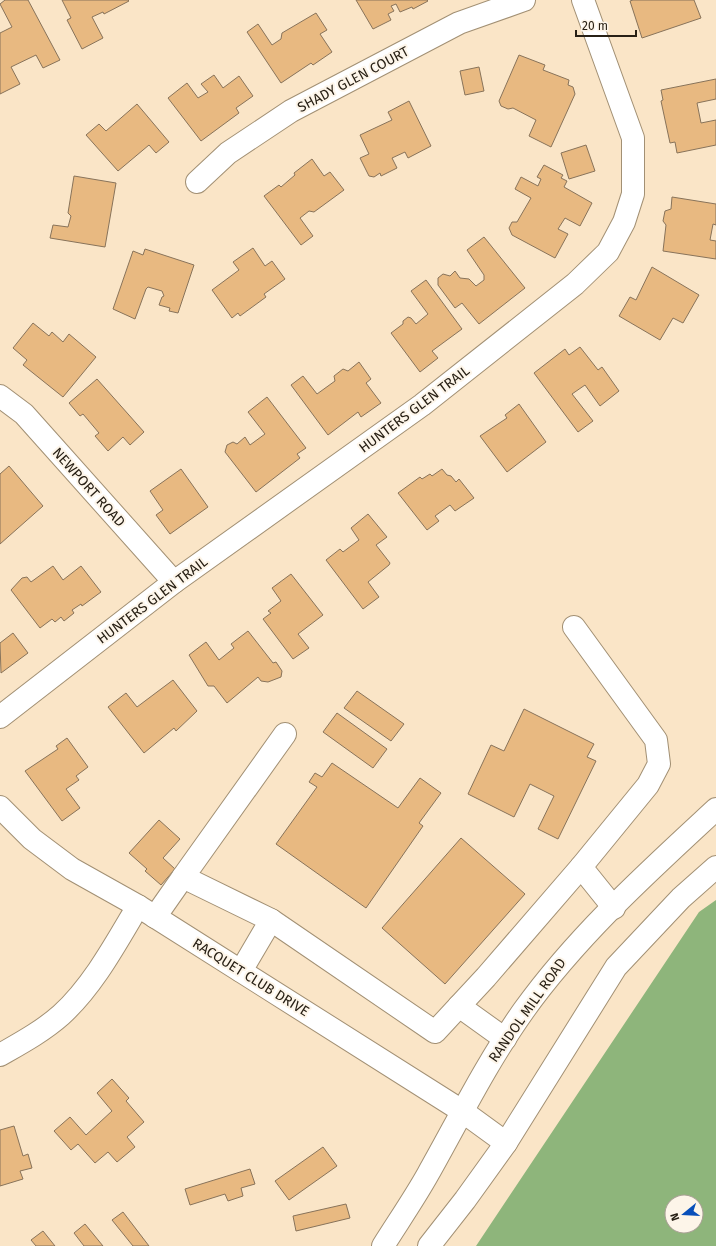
<svg xmlns="http://www.w3.org/2000/svg" width="716" height="1246" font-family="'Fira Sans',sans-serif">
<rect width="100%" height="100%" fill="#fae5c7"/>
<path fill="#8eb57b" fill-rule="evenodd" d="M716 900V1246H476L699 912ZM672 1202H696V1226H672Z"/>
<g fill="#e8b981" stroke="#88735a">
<polygon points="5,0 28,0 60,60 43,68 36,55 11,67 20,84 0,94 0,33 12,27 0,4"/>
<polygon points="62,0 128,0 129,1 104,14 103,12 92,17 103,38 82,49 67,20 71,18"/>
<polygon points="356,0 427,0 428,1 413,9 412,7 400,12 396,4 391,6 394,11 388,14 391,20 373,29"/>
<polygon points="633,0 694,0 701,18 642,38 630,1"/>
<polygon points="316,13 327,30 320,34 332,52 313,65 311,63 281,83 247,32 258,24 272,45 281,39 282,33"/>
<polygon points="519,55 545,65 543,70 569,80 568,85 573,87 575,94 551,147 529,136 536,120 513,108 508,109 501,106 499,101"/>
<polygon points="479,67 484,91 465,95 460,71"/>
<polygon points="214,75 223,88 239,76 253,96 236,108 239,113 201,141 168,98 187,83 198,98 208,92 201,84"/>
<polygon points="716,79 716,99 697,103 701,123 716,120 716,145 677,153 675,142 670,143 661,101 663,100 661,90"/>
<polygon points="409,101 431,146 408,158 405,152 392,158 397,168 381,176 380,173 374,177 369,176 360,158 369,154 360,135 392,120 388,112"/>
<polygon points="137,104 169,142 156,153 149,145 118,171 86,135 99,124 106,131"/>
<polygon points="586,145 595,171 569,179 561,153"/>
<polygon points="312,159 324,176 330,172 344,190 314,212 309,211 300,218 313,236 301,245 264,196 279,185 281,187 295,175 294,173"/>
<polygon points="544,165 563,175 561,178 567,181 564,187 592,203 580,226 565,218 558,229 568,234 555,258 512,235 509,228 512,222 517,222 531,198 515,189 521,177 538,186 541,179 537,177"/>
<polygon points="74,176 116,183 105,247 50,238 53,225 68,227 71,216 68,213"/>
<polygon points="672,197 716,204 716,225 713,224 710,240 716,241 716,259 663,251 666,225 663,221 665,211 671,209"/>
<polygon points="484,237 525,288 479,324 462,303 455,308 438,285 438,278 443,274 450,276 455,271 460,278 469,279 476,286 484,280 484,275 467,250"/>
<polygon points="253,248 265,266 272,261 285,279 264,294 266,297 240,316 238,313 232,318 212,290 239,270 233,262"/>
<polygon points="145,249 194,265 178,313 169,311 170,308 159,305 162,297 164,296 162,291 148,287 146,289 135,319 113,309 133,251 143,255"/>
<polygon points="652,267 699,295 683,323 673,318 660,340 619,316 630,297 636,300"/>
<polygon points="426,280 462,329 432,351 438,358 420,372 391,333 403,324 403,321 408,317 411,318 416,324 428,314 411,291"/>
<polygon points="33,323 49,336 52,332 63,342 69,334 96,357 63,397 23,365 27,360 13,348"/>
<polygon points="580,347 598,370 602,367 619,391 600,406 585,385 572,394 593,421 578,432 534,373 565,349 569,355"/>
<polygon points="359,362 371,379 366,383 381,403 361,417 358,412 328,435 291,385 303,376 317,394 335,381 334,376 343,369 348,371"/>
<polygon points="97,379 144,432 130,445 123,437 108,451 95,436 99,433 83,414 80,416 69,403"/>
<polygon points="267,397 306,448 297,454 300,458 256,492 225,452 227,445 233,442 237,444 245,437 250,445 265,434 248,412"/>
<polygon points="519,404 546,442 507,472 480,436 507,418 505,415"/>
<polygon points="9,466 43,506 0,544 0,474"/>
<polygon points="181,469 208,507 170,534 156,515 163,510 150,491"/>
<polygon points="442,469 447,475 451,476 456,482 459,479 474,498 455,511 450,505 435,516 439,521 427,530 398,493 420,477 422,479 430,474 432,476"/>
<polygon points="368,514 387,537 376,545 390,563 389,565 368,582 379,597 363,609 326,560 340,549 343,552 359,540 351,528"/>
<polygon points="53,566 63,580 81,566 101,592 82,606 81,604 72,610 74,613 64,621 61,617 55,622 52,619 40,628 11,590 22,578 27,577 31,582"/>
<polygon points="291,574 323,615 298,634 309,648 293,659 263,619 271,613 268,611 281,601 272,588"/>
<polygon points="248,631 273,663 276,662 282,671 281,677 268,682 261,681 258,677 227,703 214,686 208,686 189,655 206,642 219,660 234,648 231,644"/>
<polygon points="13,633 28,653 1,673 0,643"/>
<polygon points="173,680 197,711 176,731 174,728 144,753 108,707 126,693 137,707"/>
<polygon points="357,691 404,724 391,741 344,708"/>
<polygon points="524,709 594,744 587,757 596,761 558,839 538,829 554,796 530,784 514,817 468,794 491,745 504,751"/>
<polygon points="337,713 387,749 373,768 323,732"/>
<polygon points="67,738 88,767 76,776 79,780 66,789 80,808 62,821 25,771 58,749 56,746"/>
<polygon points="332,763 398,808 420,778 441,793 419,823 423,826 366,908 276,844 317,787 309,782 315,773 322,777"/>
<polygon points="159,820 180,839 163,858 175,869 161,885 145,871 147,869 129,853"/>
<polygon points="461,838 525,894 445,984 382,928"/>
<polygon points="112,1079 129,1098 126,1101 144,1122 127,1137 135,1147 117,1162 108,1152 95,1163 78,1144 71,1150 54,1131 70,1117 86,1135 112,1111 97,1093"/>
<polygon points="14,1126 23,1156 28,1154 32,1168 20,1171 23,1179 0,1186 0,1130"/>
<polygon points="323,1147 337,1166 289,1200 275,1181"/>
<polygon points="250,1169 255,1184 241,1188 243,1196 228,1201 225,1194 190,1205 185,1189"/>
<polygon points="346,1204 350,1218 296,1231 293,1216"/>
<polygon points="123,1212 149,1246 133,1246 112,1220"/>
<polygon points="85,1224 103,1246 84,1246 74,1233"/>
<polygon points="43,1231 55,1246 36,1246 31,1240"/>
</g>
<g fill="none" stroke-linecap="round" stroke-linejoin="round">
<defs>
<g id="minor">
<polyline points="197,182 228,153 291,111 459,23 524,0"/>
<polyline points="0,396 24,414 174,582"/>
<polyline points="574,627 656,740 659,764 648,785 581,867 614,908"/>
<polyline points="0,717 174,582 422,405 575,284 608,252 624,222 633,194 633,138 583,0"/>
<polyline points="285,734 183,877 271,920 435,1032 486,977 581,867"/>
<polyline points="0,807 32,839 72,869 138,906 462,1111 506,1143"/>
<polyline points="155,917 183,877"/>
<polyline points="241,971 271,920"/>
<polyline points="459,1006 505,1039"/>
<path d="M0 1055C21 1043 43 1031 61 1015 93 986 116 943 138 906"/>
</g>
<g id="major">
<path d="M383 1246C398 1222 414 1199 428 1174 459 1119 487 1062 524 1010 578 935 648 872 716 809"/>
<polyline points="429,1246 465,1200 506,1143 616,967 681,898 716,867"/>
</g>
</defs>
<use href="#minor" stroke="#a29074" stroke-width="24"/>
<use href="#major" stroke="#a29074" stroke-width="24"/>
<use href="#minor" stroke="#fff" stroke-width="22"/>
<use href="#major" stroke="#fff" stroke-width="22"/>
</g>
<g text-anchor="middle" stroke-width="4" stroke-linejoin="round" paint-order="stroke">
<g font-size="14" fill="#282015" stroke="#fdf5e9">
<text transform="translate(353 79) rotate(-28)" y="5">SHADY GLEN COURT</text>
<text transform="translate(414 409) rotate(-37)" y="5">HUNTERS GLEN TRAIL</text>
<text transform="translate(89 487) rotate(48)" y="5">NEWPORT ROAD</text>
<text transform="translate(152 600) rotate(-37)" y="5">HUNTERS GLEN TRAIL</text>
<text transform="translate(251 977) rotate(32)" y="5">RACQUET CLUB DRIVE</text>
<text transform="translate(527 1010) rotate(-55)" y="5">RANDOL MILL ROAD</text>
</g>
</g>
<g transform="translate(684 1214) rotate(252)"><circle r="19" fill="#fdf5e9" stroke="#a8a094"/>
<path d="M0-3L7 15L0 10L-7 15Z" fill="#084fba"/>
<text y="-6" font-size="11" font-weight="bold" text-anchor="middle" fill="#282015">N</text>
</g>
<path d="M576 30v6h60v-6" fill="none" stroke="#282015" stroke-width="2"/>
<text x="582" y="30" font-size="12" fill="#282015" stroke="#fdf5e9" stroke-width="3" paint-order="stroke">20 m</text>
</svg>
